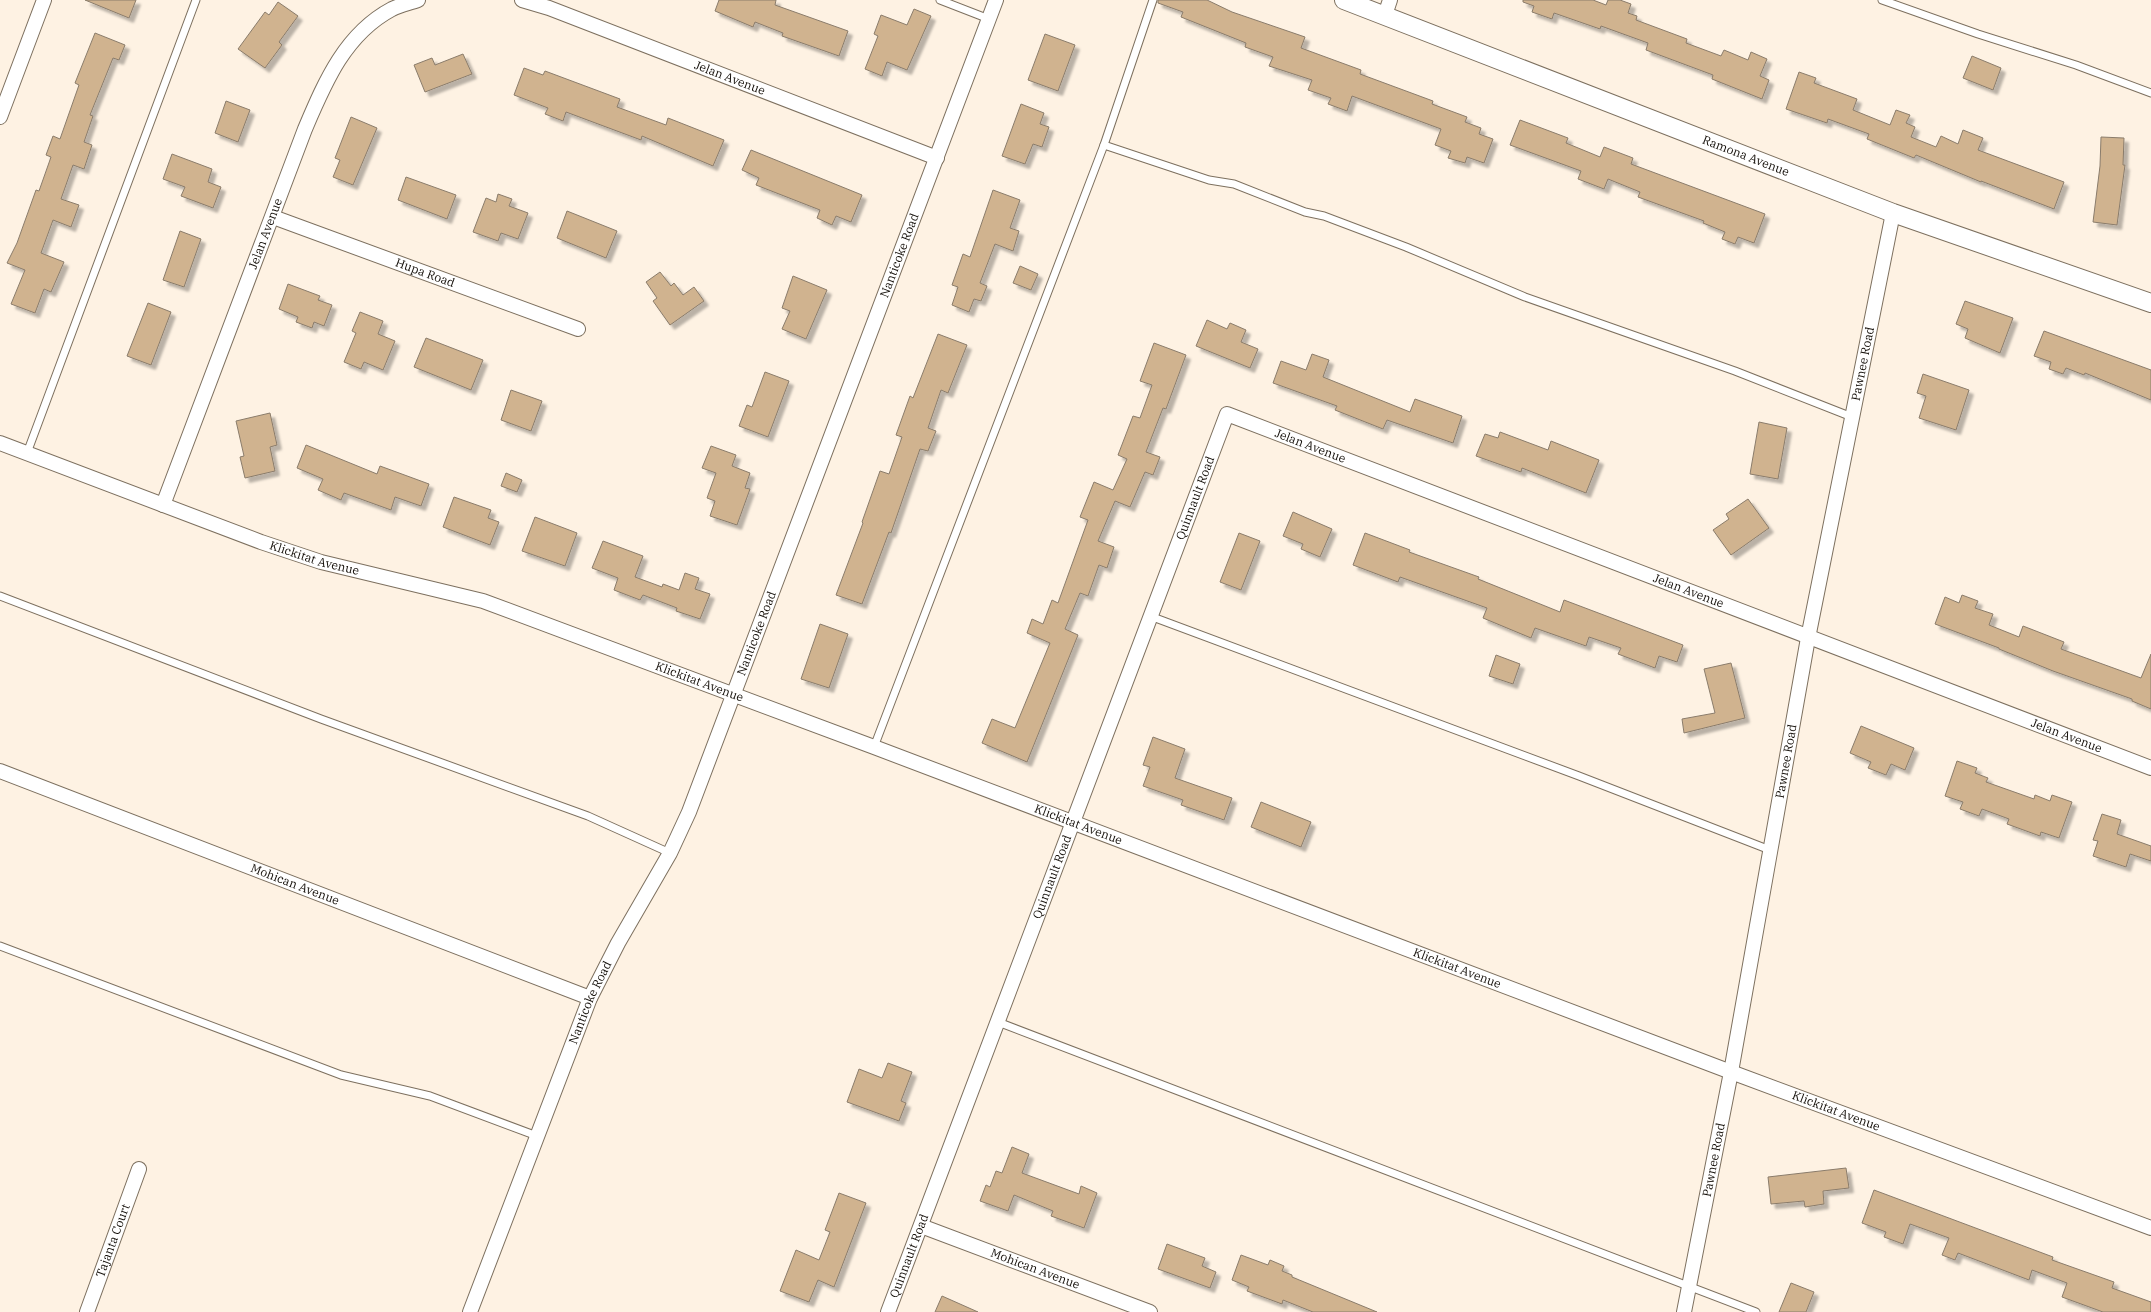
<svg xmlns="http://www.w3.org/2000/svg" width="2151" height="1312" font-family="'IBM Plex Serif',serif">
<defs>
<filter id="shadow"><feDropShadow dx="4.5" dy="4.5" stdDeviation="1" flood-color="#0004"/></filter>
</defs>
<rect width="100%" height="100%" fill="#fef2e3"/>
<g fill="#d0b38f" stroke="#8a7c6b" filter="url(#shadow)">
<polygon points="85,0 136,0 129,18"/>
<polygon points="719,0 776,0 775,5 848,31 839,56 782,36 783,33 755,22 753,27 715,11"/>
<polygon points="1158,0 1207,0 1232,12 1305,37 1301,48 1361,70 1360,74 1433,101 1432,104 1467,117 1465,122 1481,128 1479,134 1493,139 1484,163 1467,157 1465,163 1448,158 1451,151 1435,145 1441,129 1352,96 1347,111 1328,104 1331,98 1308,90 1312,80 1269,66 1273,57 1245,47 1246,43 1181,17 1183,12 1158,3"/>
<polygon points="1523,0 1593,0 1606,5 1608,0 1620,0 1631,4 1628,13 1637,16 1636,20 1687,39 1686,43 1721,56 1724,50 1748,60 1751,52 1767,59 1760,76 1769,80 1762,99 1712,79 1713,75 1646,50 1648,43 1601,26 1600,29 1554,13 1552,19 1532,12 1534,6 1523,2"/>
<polygon points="278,2 298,16 279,42 282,45 265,68 238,49 265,12 269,15"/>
<polygon points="914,9 931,16 907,70 887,62 882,76 865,69 878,36 874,34 881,15 907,25"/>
<polygon points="95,33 125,45 119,60 113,58 90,115 93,116 84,142 92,145 84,169 73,165 61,199 79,205 71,227 53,220 41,253 64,262 51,292 44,289 35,313 11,304 25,270 7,263 17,243 36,190 39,191 51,157 46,155 53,136 60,139 79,85 75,83"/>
<polygon points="1045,34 1075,45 1058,91 1028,80"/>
<polygon points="463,54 472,74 425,92 414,65 432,58 435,65"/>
<polygon points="1972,56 2001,68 1993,90 1963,78"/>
<polygon points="524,68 543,75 545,71 620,99 617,107 666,125 668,118 724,140 713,166 642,136 641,140 566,112 563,121 545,114 548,108 514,95"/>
<polygon points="1799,72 1816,78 1814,83 1857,99 1853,110 1890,125 1896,110 1910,115 1906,123 1915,127 1911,137 1936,147 1941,136 1958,144 1963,130 1983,138 1978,150 2064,182 2054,209 1981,181 1981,182 1916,155 1914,158 1867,139 1869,134 1828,119 1827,123 1786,109"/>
<polygon points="226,101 250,110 238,142 215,133"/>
<polygon points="1021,104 1044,113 1040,124 1049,127 1042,147 1033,144 1025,164 1002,156"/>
<polygon points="351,117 377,128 353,185 333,177 340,160 335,158"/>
<polygon points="1520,120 1568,138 1566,143 1600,157 1604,147 1633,158 1631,164 1765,214 1754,243 1738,237 1735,244 1722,239 1725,232 1703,223 1704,221 1638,197 1640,192 1608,179 1604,189 1578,179 1581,171 1510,145"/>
<polygon points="2101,137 2124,138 2123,165 2125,165 2117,225 2093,222 2100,166"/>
<polygon points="751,150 862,195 851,222 836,216 832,225 817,218 820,210 756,185 759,178 742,170"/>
<polygon points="172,154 212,169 208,182 221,187 213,208 181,196 185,187 163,179"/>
<polygon points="406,177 456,195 447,219 398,200"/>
<polygon points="993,190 1020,200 1010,228 1019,231 1013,251 995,244 980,283 987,286 981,301 974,299 969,312 952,305 958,287 952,285 963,254 970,257"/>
<polygon points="498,194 512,199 509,206 528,213 518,239 501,233 498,241 473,232 486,198 496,202"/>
<polygon points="567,211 617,231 606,258 557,238"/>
<polygon points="180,231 201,239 184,287 163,280"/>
<polygon points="1020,266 1038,274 1031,290 1013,283"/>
<polygon points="660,272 671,286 674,283 683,295 694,287 704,301 670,325 653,301 657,298 646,282"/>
<polygon points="793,276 827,290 806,339 782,329 790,311 782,308"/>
<polygon points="288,284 320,296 318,300 332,305 324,326 314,322 312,328 296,322 298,317 279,309"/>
<polygon points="1965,301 2013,318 2000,353 1965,338 1968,329 1956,324"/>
<polygon points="148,303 171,312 151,365 127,356"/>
<polygon points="360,312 383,321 378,334 395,341 383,370 364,362 361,369 344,362 356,333 352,331"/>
<polygon points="1207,320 1227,329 1230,323 1246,330 1241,342 1258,349 1250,368 1196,346"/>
<polygon points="2044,331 2151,370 2151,400 2085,373 2084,375 2066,368 2063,374 2049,369 2051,362 2034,356"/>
<polygon points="938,334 967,345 948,393 941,390 928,428 936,431 928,451 920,449 891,533 889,532 862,604 836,595 863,523 862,522 880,471 889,474 902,437 896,435 910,396 913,398"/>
<polygon points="426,338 483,360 471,390 414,367"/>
<polygon points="1154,343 1186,355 1166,409 1163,408 1146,452 1160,457 1153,475 1145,472 1130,507 1115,501 1098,541 1114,547 1107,568 1099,565 1088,596 1080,593 1065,629 1078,635 1027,762 982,743 992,719 1015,728 1050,643 1027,633 1032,619 1043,624 1052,600 1058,603 1088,520 1080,517 1094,482 1113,490 1127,459 1118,455 1133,416 1140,418 1152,385 1140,381"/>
<polygon points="1312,354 1329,360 1323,377 1410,412 1415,399 1462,416 1453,443 1387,420 1383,429 1335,410 1337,406 1273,383 1281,361 1306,370"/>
<polygon points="765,372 789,381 768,437 739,426 747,405 752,407"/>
<polygon points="1923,374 1969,390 1956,430 1919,418 1926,396 1917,393"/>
<polygon points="511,390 542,401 531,431 501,420"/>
<polygon points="270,413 277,445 270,447 275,471 245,478 240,457 244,456 236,421"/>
<polygon points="1759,422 1787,428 1778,479 1750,474"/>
<polygon points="1500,432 1548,450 1551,441 1599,460 1586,493 1522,468 1521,472 1476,456 1485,434 1498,438"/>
<polygon points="306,445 377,474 380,466 429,484 421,506 395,497 391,510 344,493 341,500 318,490 323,479 297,468"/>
<polygon points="711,446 736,455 732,466 750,473 745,488 750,489 737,525 710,516 715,501 707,498 716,473 702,468"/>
<polygon points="506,473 522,480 517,492 501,486"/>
<polygon points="454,497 491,510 488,518 499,522 490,545 443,527"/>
<polygon points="1748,499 1769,528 1731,555 1713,530 1729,519 1726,514"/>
<polygon points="1293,512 1332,529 1320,557 1301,549 1303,544 1283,536"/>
<polygon points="535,517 577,533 565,566 522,551"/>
<polygon points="1239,533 1260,541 1241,590 1220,582"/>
<polygon points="1365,533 1410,550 1409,552 1479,577 1478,579 1560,612 1564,600 1683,645 1677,662 1659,656 1655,668 1618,654 1621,648 1589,637 1586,646 1535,628 1531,638 1483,618 1487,608 1400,577 1398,582 1353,565"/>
<polygon points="603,541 643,556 635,577 662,587 663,584 679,590 685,573 699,578 695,589 710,594 700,619 676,611 677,608 643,595 640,600 614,590 618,578 592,568"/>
<polygon points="1962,595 1978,601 1975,608 1993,614 1989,625 2019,637 2023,626 2064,642 2061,649 2141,678 2151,654 2151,709 2132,701 2132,699 2053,671 1999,649 1999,648 1935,624 1945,597 1959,603"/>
<polygon points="820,624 848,634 829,688 801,679"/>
<polygon points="1496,655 1520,664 1513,684 1489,676"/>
<polygon points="1731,663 1745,718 1684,733 1682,719 1715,713 1704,669"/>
<polygon points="1861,726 1914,748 1905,770 1891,764 1886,775 1868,768 1871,762 1850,753"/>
<polygon points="1153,737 1185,749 1175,778 1232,798 1224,820 1181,805 1183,800 1143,786 1150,767 1143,765"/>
<polygon points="1957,761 1977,768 1975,773 1988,778 1986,782 2034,799 2035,795 2050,801 2052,795 2072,802 2059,838 2041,832 2040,836 2007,824 2009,819 1982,809 1979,816 1960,809 1963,802 1945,796"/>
<polygon points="1261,802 1311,822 1301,847 1251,827"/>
<polygon points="2102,814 2121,820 2117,834 2151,846 2151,861 2130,854 2126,867 2093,856 2098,841 2093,840"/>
<polygon points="888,1063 912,1072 901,1101 906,1103 899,1121 847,1102 859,1069 882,1078"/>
<polygon points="1012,1147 1029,1154 1022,1173 1079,1194 1081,1186 1097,1193 1084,1228 1051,1216 1053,1211 1014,1195 1008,1211 980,1201 986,1185 990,1187 996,1171 1002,1173"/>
<polygon points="1846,1168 1849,1188 1823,1191 1824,1204 1805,1207 1804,1201 1771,1204 1768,1177"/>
<polygon points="1874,1190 2053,1257 2052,1260 2114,1282 2112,1288 2151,1302 2151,1312 2103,1312 2062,1297 2067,1283 2032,1270 2029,1280 1958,1253 1955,1260 1942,1255 1949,1238 1910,1224 1903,1244 1884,1237 1886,1232 1862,1223"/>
<polygon points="839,1193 866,1203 834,1287 818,1280 809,1302 780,1291 796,1250 819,1260 830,1232 825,1230"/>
<polygon points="1167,1244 1205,1258 1202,1266 1216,1272 1210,1288 1158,1269"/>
<polygon points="1241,1255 1268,1265 1270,1260 1284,1266 1282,1271 1292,1275 1292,1277 1377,1312 1313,1312 1283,1300 1282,1304 1247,1291 1249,1287 1232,1280"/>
<polygon points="1791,1283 1814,1292 1806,1312 1779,1312"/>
<polygon points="942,1296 978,1312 935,1312"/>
</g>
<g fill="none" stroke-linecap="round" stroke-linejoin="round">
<defs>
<g id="service">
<polyline points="940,0 989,19"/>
<polyline points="1153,0 1104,145 1209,180 1234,184 1305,212 1324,216 1406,247 1525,297 1735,371 1852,417"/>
<polyline points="1882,0 1978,34 2076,65 2151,93"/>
<polyline points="27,453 196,0"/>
<polyline points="0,596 321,719 588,816 670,853"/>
<polyline points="1150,616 1579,776 1770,850"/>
<polyline points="874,747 1104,145"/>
<polyline points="0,946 341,1075 430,1096 537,1136"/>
<polyline points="998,1022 1756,1312"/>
</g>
<g id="minor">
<path id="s1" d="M522 0 549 8 937 158"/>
<polyline points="1385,15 1390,0"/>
<polyline points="0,117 44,0"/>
<path id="s2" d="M273 217 578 329"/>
<path id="s3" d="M0 443 261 542 321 562 483 601 874 747 1731 1072 2151 1228"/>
<path id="s4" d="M163 505 305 129C325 82 345 34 392 9 400 5 410 3 418 0"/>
<path id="s5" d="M0 771 590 998"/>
<path id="s6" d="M921 1226 1150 1312"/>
<path id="s7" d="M87 1312 139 1169"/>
<path id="s8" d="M470 1312 590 998 618 943 670 853 689 812 996 0"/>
<path id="s9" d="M888 1312 1227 414 2151 768"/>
<path id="s10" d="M1684 1312 1731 1072 1808 638 1893 213"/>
</g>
<g id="tertiary">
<path id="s11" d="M1344 0 1893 213 2151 303"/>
</g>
</defs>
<use href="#service" stroke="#7d705f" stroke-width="9"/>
<use href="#minor" stroke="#7d705f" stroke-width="16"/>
<use href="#tertiary" stroke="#7d705f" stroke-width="20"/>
<use href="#service" stroke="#fff" stroke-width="7"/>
<use href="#minor" stroke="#fff" stroke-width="14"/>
<use href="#tertiary" stroke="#fff" stroke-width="18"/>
</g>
<g text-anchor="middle" stroke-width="5" stroke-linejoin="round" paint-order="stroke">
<g font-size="12" fill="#130e08" stroke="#fef2e3">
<text dy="4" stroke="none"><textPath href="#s1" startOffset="222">Jelan Avenue</textPath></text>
<text dy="4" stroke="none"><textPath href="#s11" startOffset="431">Ramona Avenue</textPath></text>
<text dy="4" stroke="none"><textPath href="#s4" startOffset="290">Jelan Avenue</textPath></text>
<text dy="4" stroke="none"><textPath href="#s8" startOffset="1142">Nanticoke Road</textPath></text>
<text dy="4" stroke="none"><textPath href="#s2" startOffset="162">Hupa Road</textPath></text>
<text dy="4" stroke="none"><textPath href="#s10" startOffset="965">Pawnee Road</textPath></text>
<text dy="4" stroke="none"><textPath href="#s9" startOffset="1049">Jelan Avenue</textPath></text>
<text dy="4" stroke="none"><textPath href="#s9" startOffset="870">Quinnault Road</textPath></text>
<text dy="4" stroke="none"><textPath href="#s3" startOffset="335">Klickitat Avenue</textPath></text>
<text dy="4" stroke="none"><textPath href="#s9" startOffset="1454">Jelan Avenue</textPath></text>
<text dy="4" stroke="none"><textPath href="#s8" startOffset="738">Nanticoke Road</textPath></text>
<text dy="4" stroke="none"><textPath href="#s3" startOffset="740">Klickitat Avenue</textPath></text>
<text dy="4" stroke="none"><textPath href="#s9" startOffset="1859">Jelan Avenue</textPath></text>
<text dy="4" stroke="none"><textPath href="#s10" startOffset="560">Pawnee Road</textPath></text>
<text dy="4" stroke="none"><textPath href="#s3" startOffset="1145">Klickitat Avenue</textPath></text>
<text dy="4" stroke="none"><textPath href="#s9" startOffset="465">Quinnault Road</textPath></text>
<text dy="4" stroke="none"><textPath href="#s5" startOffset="316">Mohican Avenue</textPath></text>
<text dy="4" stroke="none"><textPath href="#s3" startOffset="1550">Klickitat Avenue</textPath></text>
<text dy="4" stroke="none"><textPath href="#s8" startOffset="332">Nanticoke Road</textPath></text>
<text dy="4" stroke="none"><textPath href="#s3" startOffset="1955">Klickitat Avenue</textPath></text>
<text dy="4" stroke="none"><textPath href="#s10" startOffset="155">Pawnee Road</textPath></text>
<text dy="4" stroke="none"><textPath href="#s7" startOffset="76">Tajanta Court</textPath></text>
<text dy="4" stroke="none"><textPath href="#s9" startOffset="60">Quinnault Road</textPath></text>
<text dy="4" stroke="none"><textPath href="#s6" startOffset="122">Mohican Avenue</textPath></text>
</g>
</g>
</svg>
